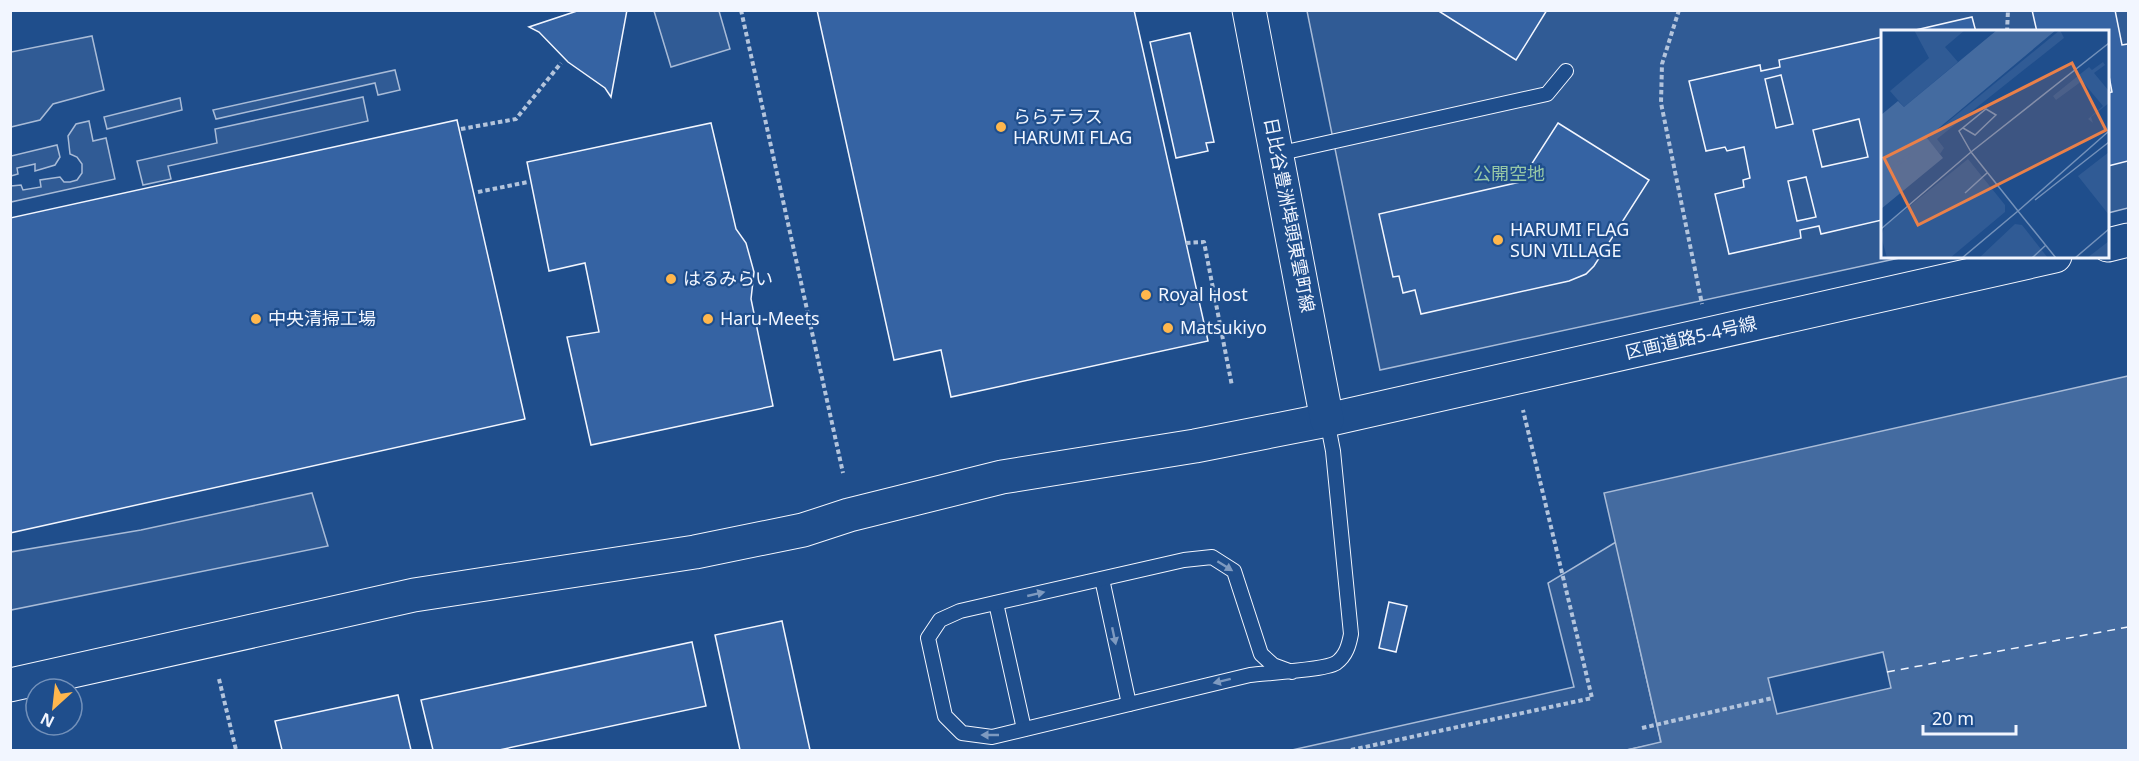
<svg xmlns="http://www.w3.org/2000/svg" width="2139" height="761" font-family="'Noto Sans','Noto Sans JP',sans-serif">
<rect width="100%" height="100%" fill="#1f4e8c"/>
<g fill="#305b95" stroke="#a8bbd7" stroke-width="1.5">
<polygon points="654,11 719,11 730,49 671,67"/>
<polygon points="1307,11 2128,11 2128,208 2108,213 2108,32 1882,32 1882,256 1904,257 1380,370"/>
<polygon points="92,36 104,90 53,104 40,120 11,127 11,52"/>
<polygon points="395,70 400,90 378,95 375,83 216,119 213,110"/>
<polygon points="363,97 368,121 168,166 171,179 143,185 137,161 217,143 215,129"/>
<polygon points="180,98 182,110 107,129 104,117"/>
<polygon points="89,121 93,141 106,138 115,179 11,202 11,186 21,185 23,190 41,187 40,180 60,177 64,182 70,182 77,180 82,173 82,164 77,157 70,154 68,136 76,124"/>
<polygon points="57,145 60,157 55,165 35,171 35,164 17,168 18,174 11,176 11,156"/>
<polygon points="312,493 328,546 11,610 11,552 141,530"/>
<polygon points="1616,542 1661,743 1626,750 1292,750 1574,687 1548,583"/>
</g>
<polygon fill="#446ba0" stroke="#a8bbd7" stroke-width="1.5" points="2128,376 2128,750 1627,750 1661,742 1604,493"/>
<polygon fill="#1f4e8c" stroke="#a8bbd7" stroke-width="1.5" points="1883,652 1891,688 1777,714 1768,678"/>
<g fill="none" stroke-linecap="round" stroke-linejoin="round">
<polyline stroke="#f2f6ff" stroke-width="1.5" stroke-dasharray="8 6" stroke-linecap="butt" points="1887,672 2128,627"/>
</g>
<g fill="#3563a3" stroke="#f2f6ff" stroke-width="1.5" fill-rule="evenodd">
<polygon points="580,10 627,10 611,97 605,88 568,62 539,32 529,27"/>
<polygon points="817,10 1134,10 1208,341 951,397 941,350 894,360"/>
<polygon points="1437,10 1547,10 1516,60"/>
<polygon points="2032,10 2115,10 2122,45 2128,44 2128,161 2108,166 2108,93 2112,92 2108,71 2108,32 2037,32"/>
<polygon points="1972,17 1976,32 1907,32"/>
<polygon points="1190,33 1214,142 1206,143 1208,151 1176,158 1150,42"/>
<path d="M1882 37V220L1821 234 1819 226 1800 230 1801 238 1729 254 1715 194 1744 187 1743 180 1750 178 1744 147 1727 151 1725 147 1706 151 1689 81 1760 65 1761 71 1780 67 1779 60ZM1781 75 1793 124 1776 128 1765 79ZM1859 119 1868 157 1822 167 1813 130ZM1806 177 1816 217 1797 221 1788 181Z"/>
<polygon points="457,120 525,419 10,533 10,218"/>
<polygon points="711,123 736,229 746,243 754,272 751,299 773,406 591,445 567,337 599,332 585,263 549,271 527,162"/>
<polygon points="1558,123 1649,180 1594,266 1586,274 1569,281 1421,314 1415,290 1403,293 1399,276 1393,277 1379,214 1520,182"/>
<polygon points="1389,602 1407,606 1396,652 1379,648"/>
<polygon points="782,621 810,750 740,750 715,635"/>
<polygon points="692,642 706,706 499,750 433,750 421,700"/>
<polygon points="398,695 411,750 282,750 275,721"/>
</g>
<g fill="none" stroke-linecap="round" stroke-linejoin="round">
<defs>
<g id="service">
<polyline points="1277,154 1547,94 1566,71"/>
<polyline points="1102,579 1129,704"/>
<polyline points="996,603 1024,729"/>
<path d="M1292 672 1273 665 1261 654 1234 571 1212 557 1184 560 960 611 940 620 928 638 945 716 962 733 992 737 1250 675C1266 673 1325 670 1336 663 1346 656 1349 645 1351 634L1333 451 1327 420"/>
</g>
<g id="tertiary">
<polyline points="2108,245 2128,240"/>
<polyline points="10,685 414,595 695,552 803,530 849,515 1002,477 1195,446 1327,420 2055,256"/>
</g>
<polyline id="primary" points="1249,10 1327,420"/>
</defs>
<use href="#service" stroke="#f2f6ff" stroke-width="16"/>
<use href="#tertiary" stroke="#f2f6ff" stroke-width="35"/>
<use href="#primary" stroke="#f2f6ff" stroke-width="35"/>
<g stroke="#b3c4dc" stroke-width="4" stroke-dasharray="4.5 3" stroke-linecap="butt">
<polyline points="741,10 843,473"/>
<polyline points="1679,10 1662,64 1661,103 1702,304"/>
<polyline points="2007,32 2008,10"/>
<polyline points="461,129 516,119 561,63"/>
<polyline points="478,192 528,182"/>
<polyline points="1186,243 1204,242 1232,386"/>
<polyline points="219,679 236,750"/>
<polyline points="1642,728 1773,698"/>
<polyline points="1351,750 1592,698 1523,410"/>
</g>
<use href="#service" stroke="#1f4e8c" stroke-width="14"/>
<use href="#tertiary" stroke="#1f4e8c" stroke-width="33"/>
<use href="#primary" stroke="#1f4e8c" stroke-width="33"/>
</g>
<defs><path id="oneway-solid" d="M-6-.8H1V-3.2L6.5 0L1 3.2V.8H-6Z" transform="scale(1.5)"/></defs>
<g fill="#7e9ac0">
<use href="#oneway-solid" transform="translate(1225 566) rotate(32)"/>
<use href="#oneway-solid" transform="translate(1036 594) rotate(-13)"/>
<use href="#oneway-solid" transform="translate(1114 636) rotate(78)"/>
<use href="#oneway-solid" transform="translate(1222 681) rotate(166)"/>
<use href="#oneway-solid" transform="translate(990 735) rotate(180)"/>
</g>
<g fill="#ffb74d" stroke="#1f4e8c" stroke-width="2">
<circle cx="1001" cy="127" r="6"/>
<circle cx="1498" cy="240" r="6"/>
<circle cx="671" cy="279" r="6"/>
<circle cx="1146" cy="295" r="6"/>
<circle cx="256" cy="319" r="6"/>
<circle cx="708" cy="319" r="6"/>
<circle cx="1168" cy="328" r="6"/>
</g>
<g text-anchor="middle" stroke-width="4.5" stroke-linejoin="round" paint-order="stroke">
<g font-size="18" fill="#f2f6ff" stroke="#1f4e8c" text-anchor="start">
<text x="1013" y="123">ららテラス<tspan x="1013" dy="21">HARUMI FLAG</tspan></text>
<text x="1510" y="236">HARUMI FLAG<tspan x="1510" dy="21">SUN VILLAGE</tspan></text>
<text x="683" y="285">はるみらい</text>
<text x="1158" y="301">Royal Host</text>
<text x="268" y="325">中央清掃工場</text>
<text x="720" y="325">Haru-Meets</text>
<text x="1180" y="334">Matsukiyo</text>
</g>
<g font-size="18" fill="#97c8a6" stroke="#1f4e8c">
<text x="1509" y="180">公開空地</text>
</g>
<g font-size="18" fill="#f2f6ff" stroke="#1f4e8c">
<text transform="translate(1289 215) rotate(79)" y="6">日比谷豊洲埠頭東雲町線</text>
<text transform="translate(1691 338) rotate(-13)" y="6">区画道路5-4号線</text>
</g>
</g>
<g transform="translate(1881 30)">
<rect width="228" height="228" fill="#1f4e8c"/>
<path d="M33 0H84L64 17 77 32 23 77 9 61 48 28ZM179 0 183 8 56 109 63 118 59 124 46 109ZM222 32 224 35 213 43 228 61V73L210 87 212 93 207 89 222 76 201 51 175 70 172 66 208 37 211 40ZM228 122V185L197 146ZM87 129 124 175V182L69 228H6L0 206 4 196ZM134 194 141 195 167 228H98ZM228 211V228H206Z" fill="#305b95"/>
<path d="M116 0H175L46 108 62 128 0 179V85L17 71 23 77Z" fill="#446ba0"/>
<path fill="none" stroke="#446ba0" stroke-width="3" d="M0 146 29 125"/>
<path fill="none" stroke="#7391ba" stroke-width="1.5" d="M82 98 94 105 115 85 105 79 78 101 90 122M90 122 137 181M84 163 106 143M154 170 228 112M137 181 228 101M0 199 90 122 228 13M81 228 137 181 175 228M151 228 165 215M194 228 228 199"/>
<path fill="#ea8049" fill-opacity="0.15" stroke="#ea8049" stroke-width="3" d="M191 33 225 100 37 195 3 128Z"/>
<rect width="228" height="228" fill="none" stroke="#f2f6ff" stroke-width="3"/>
</g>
<rect width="2139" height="761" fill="none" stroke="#f2f6ff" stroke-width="24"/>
<g transform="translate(54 707) rotate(207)"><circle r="28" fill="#1f4e8c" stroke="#7391ba" stroke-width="1.5"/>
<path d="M0-4.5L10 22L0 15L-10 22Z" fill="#ffb74d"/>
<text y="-9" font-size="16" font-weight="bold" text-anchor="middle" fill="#f2f6ff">N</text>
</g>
<path d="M1923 725v9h93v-9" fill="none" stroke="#f2f6ff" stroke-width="3"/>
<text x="1932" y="725" font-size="18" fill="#f2f6ff" stroke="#1f4e8c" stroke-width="4.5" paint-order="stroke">20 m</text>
</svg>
